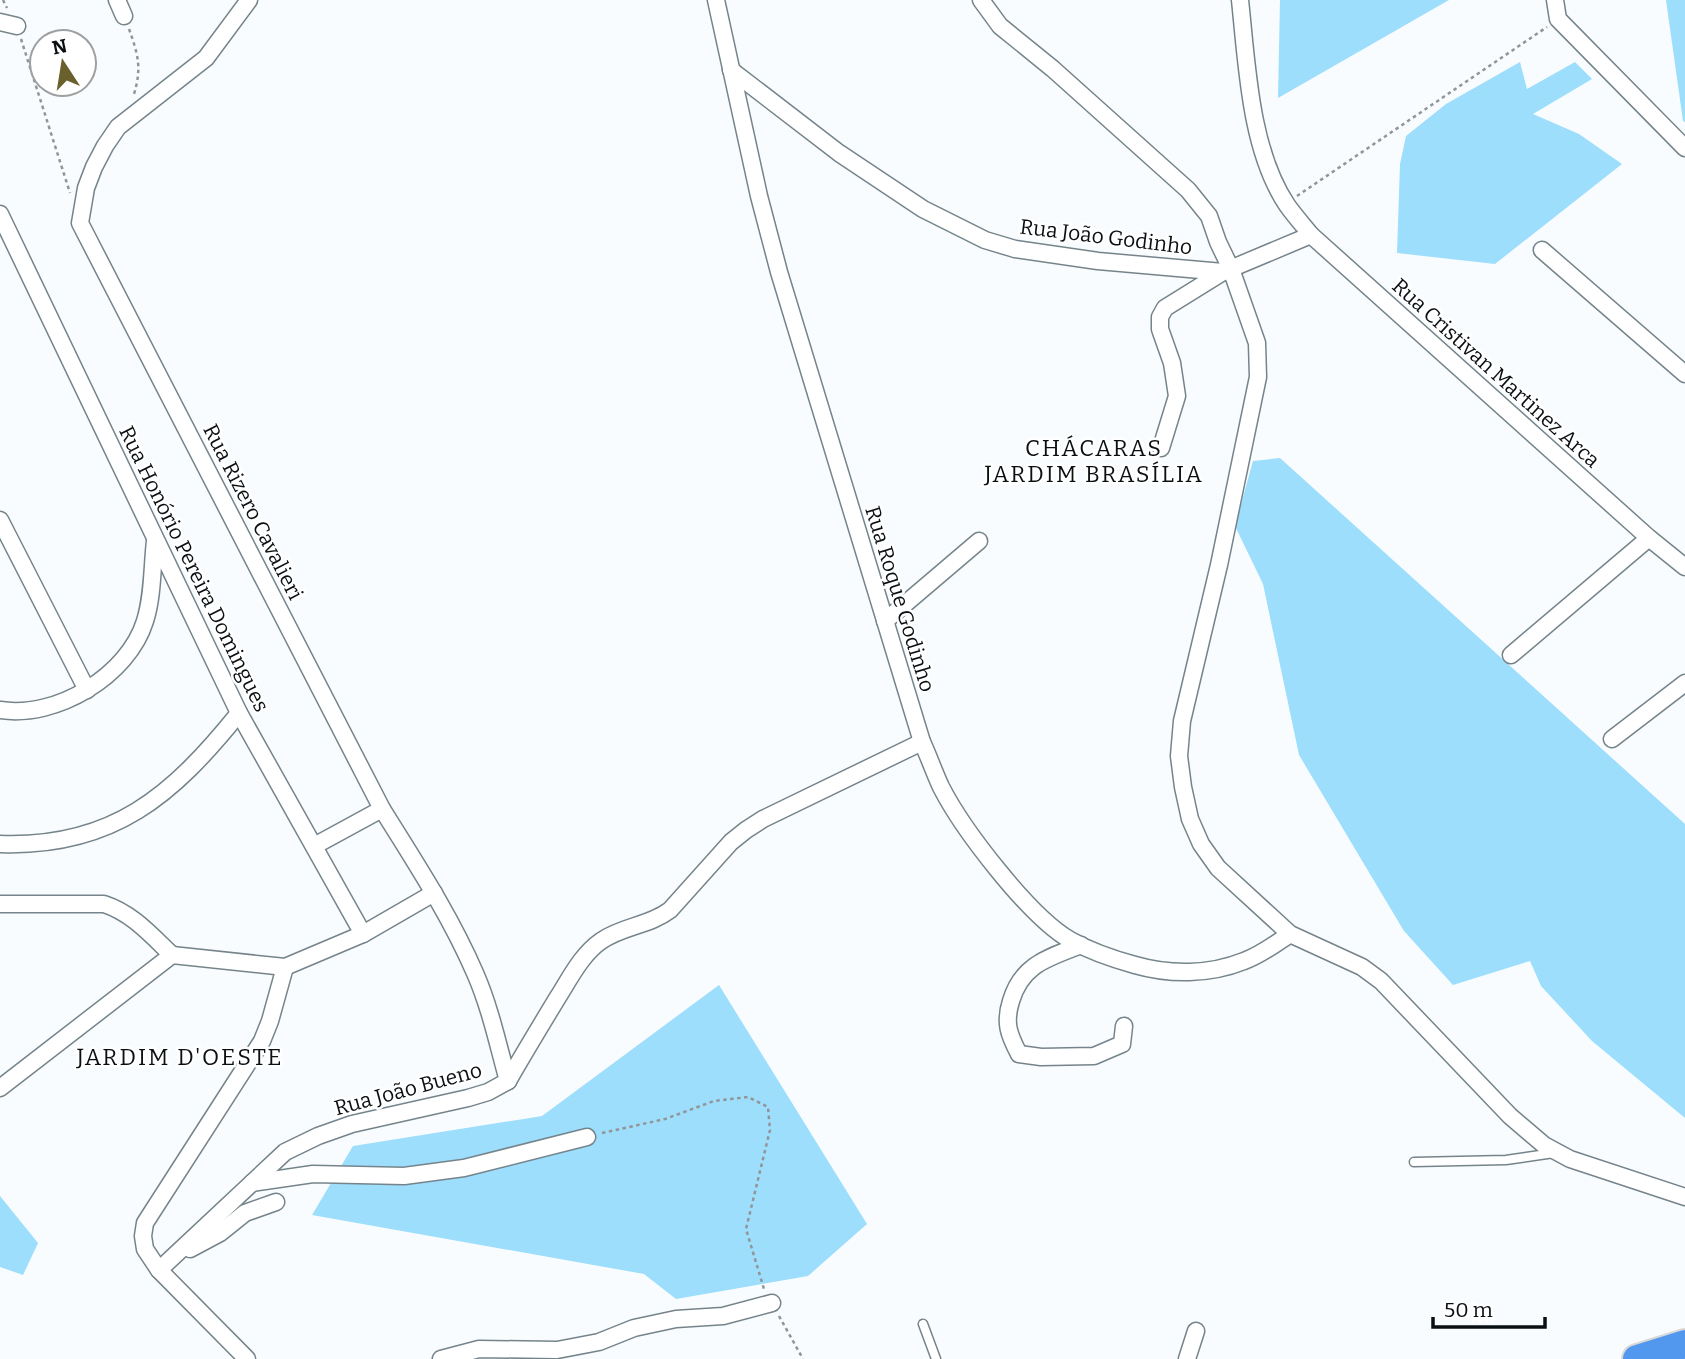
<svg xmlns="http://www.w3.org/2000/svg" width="1685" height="1359" font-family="Bitter,serif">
<rect width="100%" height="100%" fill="#f9fcfe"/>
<g fill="#9cdefc">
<polygon points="1280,0 1449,0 1278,98"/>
<polygon points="1666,0 1685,0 1685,122 1683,121"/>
<polygon points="1520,62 1527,89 1575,62 1592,79 1533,114 1579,134 1622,164 1495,264 1397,253 1400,164 1406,136 1446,104"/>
<polygon points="1280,458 1685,824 1685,1118 1592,1041 1541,986 1530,961 1453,985 1404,931 1299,755 1263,584 1235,526 1253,461"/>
<polygon points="719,985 867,1224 808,1276 676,1299 644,1274 312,1215 353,1146 542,1116"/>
<polygon points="0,1196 38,1243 23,1275 0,1267"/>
</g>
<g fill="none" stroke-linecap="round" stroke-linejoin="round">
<defs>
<g id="lane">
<polyline points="1414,1162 1506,1160 1554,1153"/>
<polyline points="923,1324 936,1359"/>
</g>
<g id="street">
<polyline points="117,0 124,16"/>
<path d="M249 0 206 58 118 127 105 146 94 167 86 188 80 223 382 809C415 862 450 915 475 973 490 1007 498 1045 508 1081"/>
<path d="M716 0 759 196 779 272 922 742C929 757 934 772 941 787 963 830 1029 916 1070 940 1090 951 1113 959 1135 965 1170 975 1209 975 1244 961 1261 955 1275 944 1290 934"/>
<polyline points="981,0 1000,26 1053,69 1188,190 1209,216 1218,242 1231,269 1257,343 1258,377 1219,565 1182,721 1179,756 1183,787 1190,819 1201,844 1218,868 1290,934 1362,967 1381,981 1510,1116 1544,1145 1570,1159 1685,1197"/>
<path d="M1240 0C1247 65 1250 150 1287 205 1294 215 1303 225 1311 235L1649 538 1685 567"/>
<polyline points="1555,0 1558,19 1685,148"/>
<polyline points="0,22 17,26"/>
<polyline points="731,70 839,153 923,209 985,240 1015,249 1098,261 1223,272 1311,235"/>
<polyline points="0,214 239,713 363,934"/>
<polyline points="1542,250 1685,374"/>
<polyline points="1161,448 1177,396 1172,363 1160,329 1160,317 1165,308 1223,272"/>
<polyline points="0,520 87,690"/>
<polyline points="885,621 979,541"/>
<polyline points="1511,655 1649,538"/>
<path d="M0 710C56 719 128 676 145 621 153 596 152 567 155 541"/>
<polyline points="1612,739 1685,683"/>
<path d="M0 844C113 848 173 795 239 713"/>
<polyline points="314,846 382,809"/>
<path d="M0 904H104C132 913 151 935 172 955"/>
<path d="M1081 945C1048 958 1022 964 1011 1001 1004 1023 1009 1035 1019 1054L1041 1057 1094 1056 1122 1044 1124 1026"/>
<path d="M508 1081C524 1053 541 1025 558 997 570 978 582 954 601 941 622 926 649 926 670 910L731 842 746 830 763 819 922 742"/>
<polyline points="0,1088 172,955 285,967"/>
<polyline points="252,1183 313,1174 404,1176 464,1168 587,1137"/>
<polyline points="190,1249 220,1233 245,1213 276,1202"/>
<polyline points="159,1270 285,1152 318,1136 352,1124 468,1098 488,1092 508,1081"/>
<polyline points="247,1359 159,1270 145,1249 143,1236 145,1223 262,1041 270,1021 285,967 363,934 434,893"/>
<polyline points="441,1359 479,1349 557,1350 599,1342 634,1328 676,1319 723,1316 772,1303"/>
<polyline points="1187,1359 1196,1331"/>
</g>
<polyline id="highway" points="1637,1359 1685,1344"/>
</defs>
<use href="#lane" stroke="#75848b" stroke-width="11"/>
<use href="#street" stroke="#75848b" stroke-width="19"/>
<use href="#highway" stroke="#d8d9d9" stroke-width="32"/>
<g stroke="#919598" stroke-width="2.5" stroke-dasharray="3.5 3.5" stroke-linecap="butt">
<polyline points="3,0 7,8"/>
<path d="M129 29C138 54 142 68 134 94"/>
<polyline points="21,39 70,193"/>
<polyline points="1297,196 1547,27"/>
<polyline points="602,1133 665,1119 714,1101 748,1097 768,1107 770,1130 746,1229 764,1289"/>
<polyline points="779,1316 803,1359"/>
</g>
<use href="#lane" stroke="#fff" stroke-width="8"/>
<use href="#street" stroke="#fff" stroke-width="16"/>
<use href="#highway" stroke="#5198ee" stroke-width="28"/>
</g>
<g text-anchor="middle" stroke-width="5" stroke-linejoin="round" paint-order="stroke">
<g font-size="21" fill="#0a0f12" stroke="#fff">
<text transform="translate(1106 237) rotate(7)" y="7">Rua João Godinho</text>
<text transform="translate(1496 373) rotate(42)" y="7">Rua Cristivan Martinez Arca</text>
<text transform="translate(253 512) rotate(63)" y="7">Rua Rizero Cavalieri</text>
<text transform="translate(194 569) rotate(64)" y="7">Rua Honório Pereira Domingues</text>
<text transform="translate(900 599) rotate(73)" y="7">Rua Roque Godinho</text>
<text transform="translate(408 1089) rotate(-15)" y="7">Rua João Bueno</text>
</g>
<g font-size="23" letter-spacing="2" fill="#0a0f12" stroke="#fff">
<text x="1094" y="456">CHÁCARAS<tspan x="1094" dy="26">JARDIM BRASÍLIA</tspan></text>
<text x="180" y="1065">JARDIM D'OESTE</text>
</g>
</g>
<g transform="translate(63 63) rotate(348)"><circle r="33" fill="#ffffff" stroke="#9d9fa0" stroke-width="2"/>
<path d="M0-5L12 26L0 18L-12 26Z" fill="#6a602c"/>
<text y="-10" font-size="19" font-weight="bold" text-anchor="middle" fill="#0a0f12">N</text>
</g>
<path d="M1433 1317v10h112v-10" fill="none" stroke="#0a0f12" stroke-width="3.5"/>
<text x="1444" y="1317" font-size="21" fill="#0a0f12" stroke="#ffffff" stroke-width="5" paint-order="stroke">50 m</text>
</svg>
